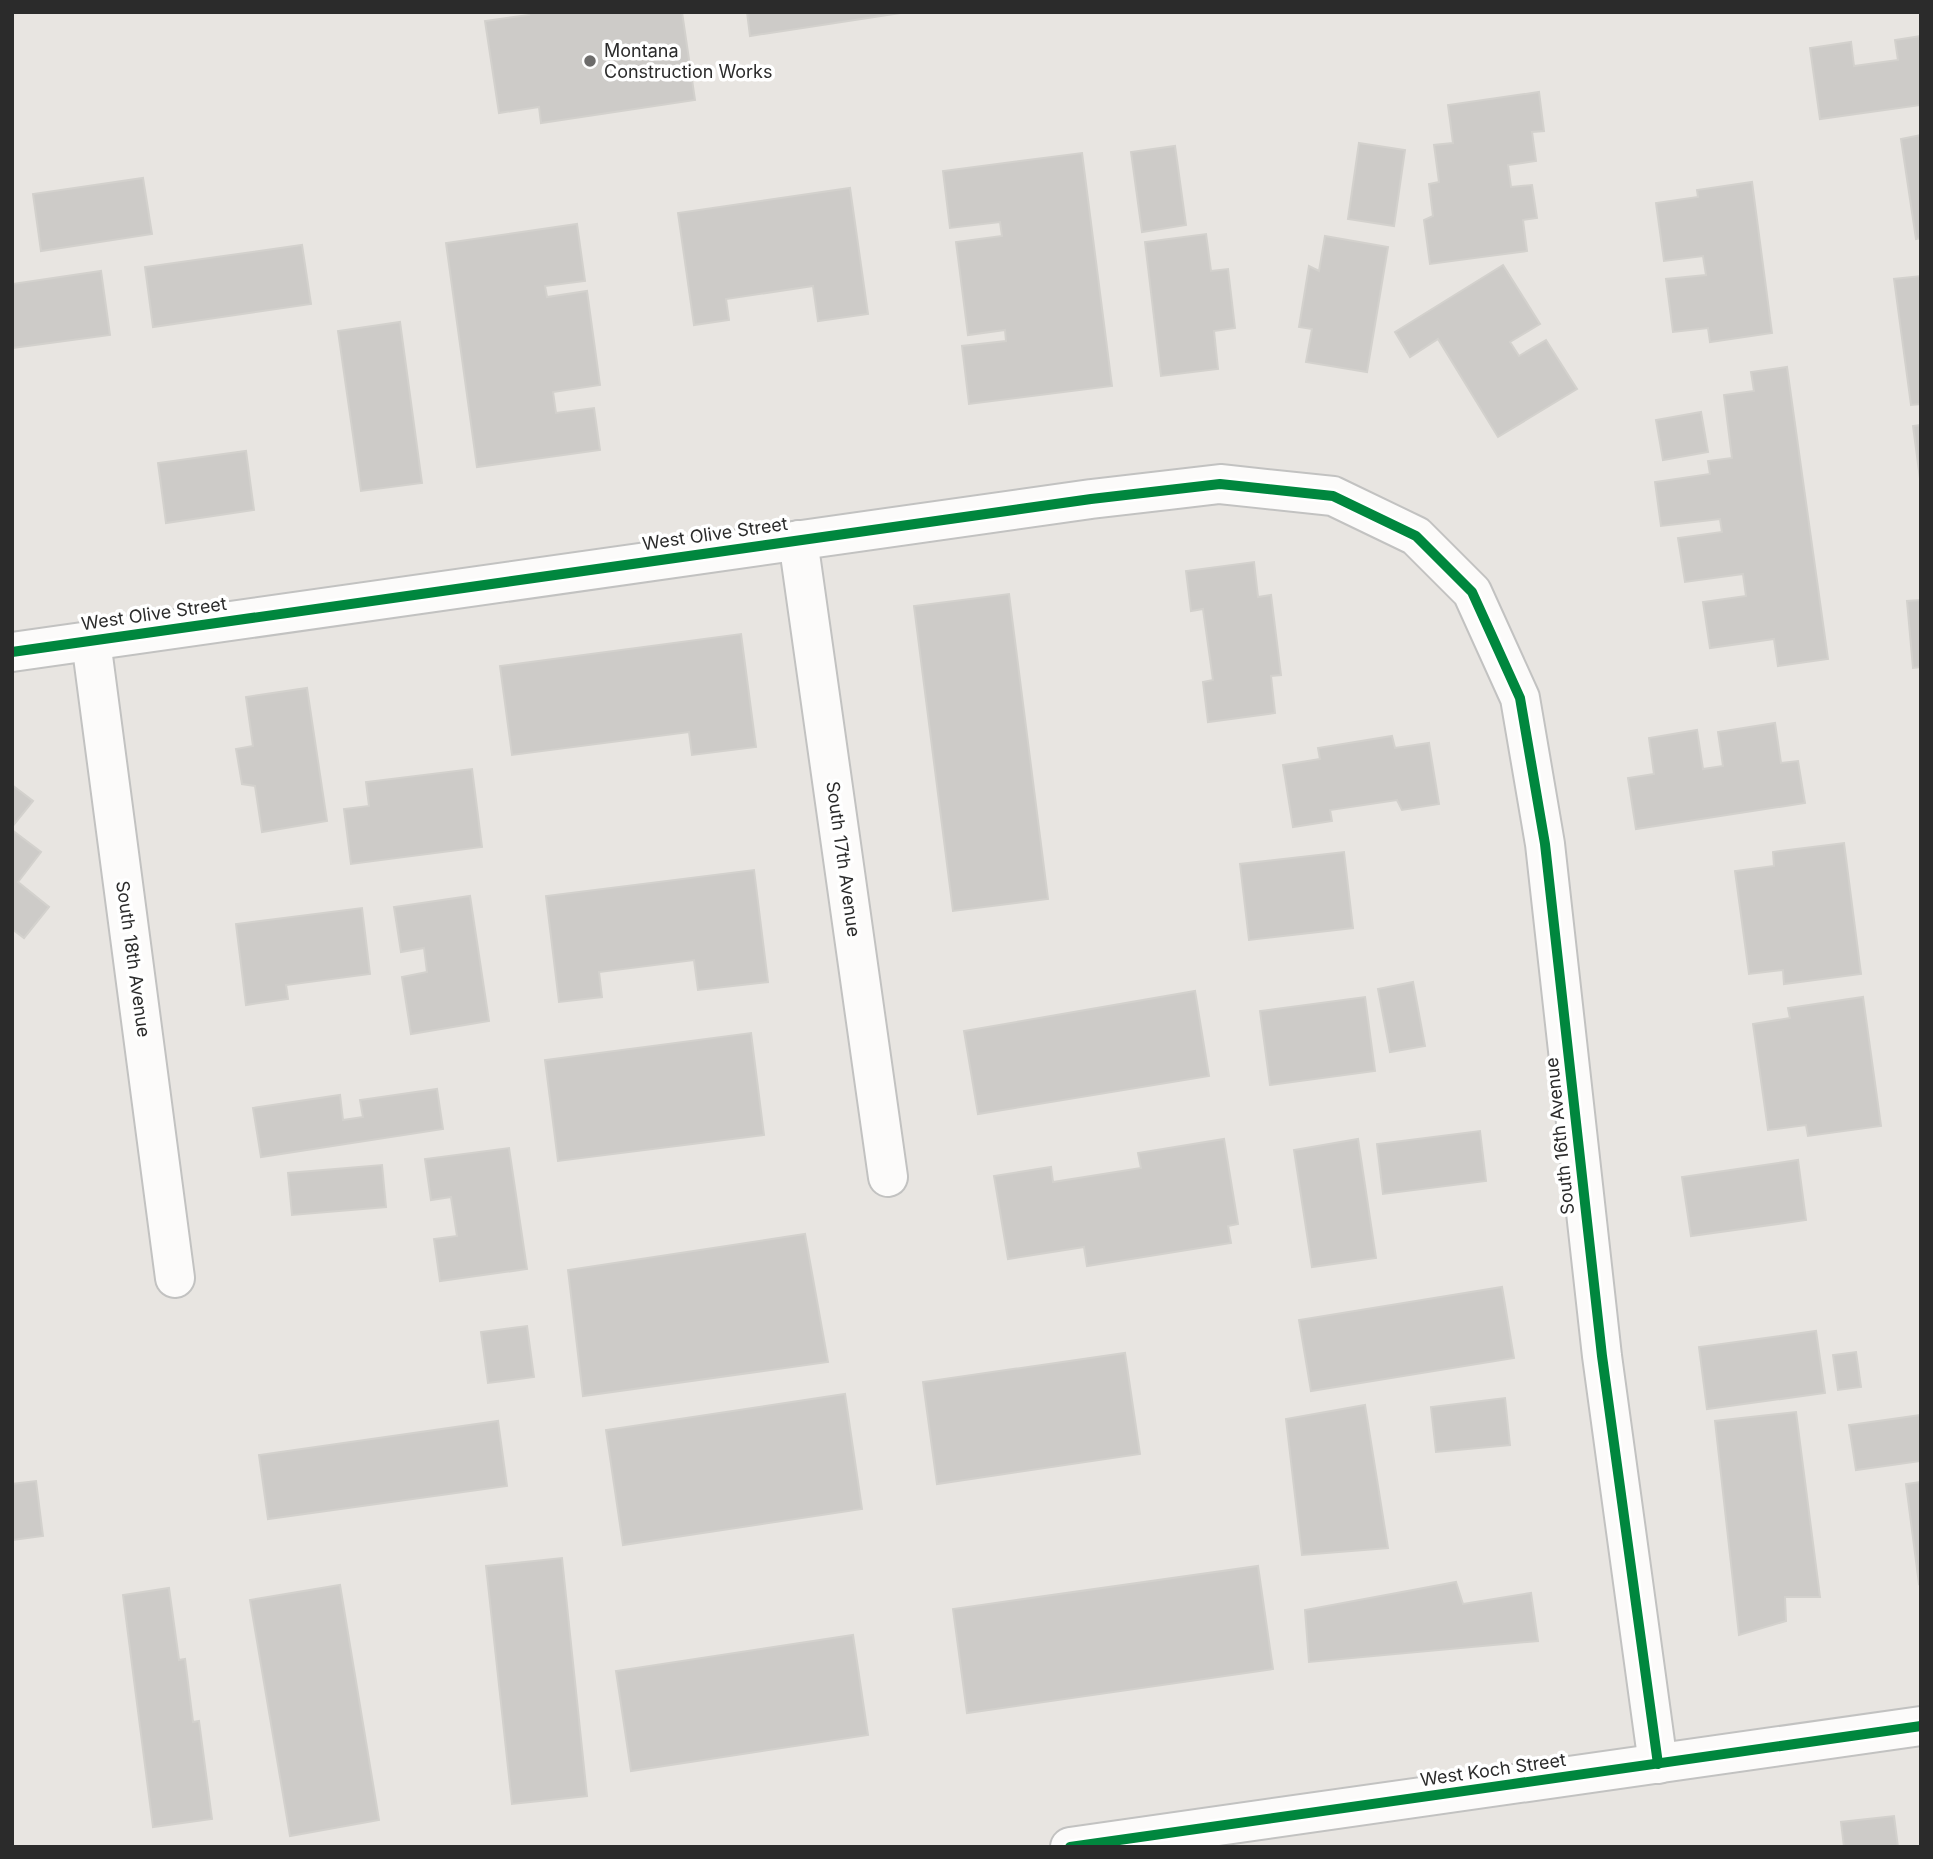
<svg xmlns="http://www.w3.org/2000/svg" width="1933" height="1859" font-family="Inter,sans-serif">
<rect width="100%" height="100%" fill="#e8e5e1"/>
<g fill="#cdcbc8" stroke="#d3d1cd" stroke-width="2">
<polygon points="528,12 682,12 695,100 541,123 539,107 499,113 485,21 529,15"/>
<polygon points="747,12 907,12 750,36"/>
<polygon points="1921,36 1921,105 1820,119 1810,48 1851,42 1854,66 1898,60 1895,40"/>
<polygon points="1539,92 1544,131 1532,132 1536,161 1508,165 1511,187 1532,185 1537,218 1523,220 1527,251 1430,264 1424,220 1433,216 1429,184 1439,182 1434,145 1453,143 1448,105"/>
<polygon points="1921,135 1921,238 1916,239 1901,139"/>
<polygon points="1359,143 1405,150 1394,226 1348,219"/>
<polygon points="1175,146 1186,225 1142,232 1131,152"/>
<polygon points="1082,153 1112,386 969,404 962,346 1006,341 1005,330 968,335 956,242 1002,236 1000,222 950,228 943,171"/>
<polygon points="143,178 152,234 41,251 33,194"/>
<polygon points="1752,182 1772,333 1710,342 1708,328 1673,332 1666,279 1706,275 1703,256 1664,261 1656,203 1698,197 1697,190"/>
<polygon points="850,188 868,314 818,321 813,286 726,299 729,320 694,325 678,213"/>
<polygon points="577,224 585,281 545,286 547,297 587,291 600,385 553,392 556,413 594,408 600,450 477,467 446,243"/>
<polygon points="1206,234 1211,271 1228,269 1235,328 1214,331 1218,369 1161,376 1145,242"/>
<polygon points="1325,236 1388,247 1367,372 1306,362 1312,329 1299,327 1309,266 1319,271"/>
<polygon points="302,245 311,304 153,327 145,267"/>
<polygon points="1503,265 1540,324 1510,342 1519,356 1546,340 1577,389 1498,437 1438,339 1410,357 1395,332"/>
<polygon points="101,271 110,335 12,348 12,284"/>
<polygon points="1921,276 1921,404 1911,405 1894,279"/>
<polygon points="400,322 422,483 361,491 338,331"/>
<polygon points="1787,367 1828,659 1778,666 1774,639 1710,648 1703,602 1746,596 1743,574 1685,582 1678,538 1722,532 1720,519 1661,526 1655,482 1710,474 1708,461 1732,458 1724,395 1754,391 1751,372"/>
<polygon points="1701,412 1708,452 1663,460 1656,420"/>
<polygon points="1921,425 1921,486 1913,426"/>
<polygon points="246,451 254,510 166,523 158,463"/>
<polygon points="1254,562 1258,597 1271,595 1281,675 1271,676 1275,713 1208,722 1203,682 1213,680 1203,609 1191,611 1186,571"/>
<polygon points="1009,594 1048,899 953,911 914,606"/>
<polygon points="1921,600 1921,667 1913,668 1907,601"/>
<polygon points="741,634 756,747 692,755 689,732 512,755 500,666"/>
<polygon points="307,688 327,821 262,832 255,786 242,784 236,749 253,746 246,697"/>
<polygon points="1775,723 1781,763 1798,761 1805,803 1636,829 1628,778 1654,774 1649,738 1697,730 1703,769 1723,766 1718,732"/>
<polygon points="1392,736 1395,748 1429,743 1439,804 1402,810 1397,800 1330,810 1332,821 1293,827 1283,765 1320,759 1318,748"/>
<polygon points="472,769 482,847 351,864 344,809 369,806 366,782"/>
<polygon points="12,785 33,801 12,827"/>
<polygon points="12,830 41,852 18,882 49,907 24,938 12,929"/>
<polygon points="1844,843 1861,974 1784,984 1783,970 1749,974 1735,871 1774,866 1773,852"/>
<polygon points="1344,852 1353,928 1249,940 1240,864"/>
<polygon points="754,870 768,982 698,990 694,960 599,972 602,997 559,1002 546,896"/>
<polygon points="470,896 489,1021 411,1034 402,977 427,972 424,948 401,952 394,907"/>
<polygon points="362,908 370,974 286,985 288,999 246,1005 236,924"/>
<polygon points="1413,982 1425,1046 1390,1052 1378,989"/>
<polygon points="1195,991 1209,1076 978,1114 964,1031"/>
<polygon points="1365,997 1375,1071 1270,1085 1260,1011"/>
<polygon points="1863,997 1881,1126 1808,1136 1806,1125 1768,1130 1753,1024 1790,1018 1788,1008"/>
<polygon points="751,1033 764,1135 558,1161 545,1060"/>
<polygon points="437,1089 443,1129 261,1157 253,1108 340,1095 343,1120 363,1117 360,1100"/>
<polygon points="1480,1131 1486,1181 1383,1194 1377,1144"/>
<polygon points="1224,1139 1238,1224 1228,1226 1231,1243 1087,1266 1084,1247 1008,1259 994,1176 1051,1167 1053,1182 1141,1168 1138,1153"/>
<polygon points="1358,1139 1376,1258 1312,1267 1294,1150"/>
<polygon points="509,1148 527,1269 440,1281 434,1239 457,1236 451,1197 431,1200 425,1159"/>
<polygon points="1798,1160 1806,1220 1691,1236 1682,1177"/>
<polygon points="382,1165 386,1207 292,1215 288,1173"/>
<polygon points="805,1234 828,1362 583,1396 568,1270"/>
<polygon points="1502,1287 1514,1358 1311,1391 1299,1320"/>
<polygon points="527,1326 534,1377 488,1383 481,1332"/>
<polygon points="1816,1331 1825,1393 1707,1409 1699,1347"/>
<polygon points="1856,1352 1861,1387 1838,1390 1833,1355"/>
<polygon points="1125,1353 1140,1454 937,1484 923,1382"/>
<polygon points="845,1394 862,1509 623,1545 606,1430"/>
<polygon points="1505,1398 1510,1445 1436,1452 1431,1407"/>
<polygon points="1365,1405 1388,1548 1302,1555 1286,1419"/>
<polygon points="1796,1412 1820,1597 1785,1597 1786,1621 1739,1635 1715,1421"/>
<polygon points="1921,1415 1921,1461 1856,1470 1849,1425"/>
<polygon points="498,1421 507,1486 268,1519 259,1455"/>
<polygon points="36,1481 43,1536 12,1540 12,1484"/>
<polygon points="1921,1482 1921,1583 1919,1584 1906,1484"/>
<polygon points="562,1558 587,1796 512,1804 486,1566"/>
<polygon points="1258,1566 1273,1669 967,1713 953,1609"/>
<polygon points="1456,1582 1463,1604 1531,1593 1538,1641 1309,1662 1305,1610"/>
<polygon points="340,1585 379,1820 290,1836 250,1600"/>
<polygon points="169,1588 179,1660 185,1659 193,1722 199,1721 212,1819 153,1827 123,1595"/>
<polygon points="853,1635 868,1735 631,1771 616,1671"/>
<polygon points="1894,1816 1898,1847 1844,1847 1841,1822"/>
</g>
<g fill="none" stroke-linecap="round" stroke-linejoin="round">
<defs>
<g id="minor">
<polyline points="798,540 888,1177"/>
<polyline points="91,641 175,1278"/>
<polyline points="12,652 1091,499 1220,484 1333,496 1416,536 1472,592 1520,698 1545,844 1602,1356 1658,1764"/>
<polyline points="1070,1847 1921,1726"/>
</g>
</defs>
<use href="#minor" stroke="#c2c2c1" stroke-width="42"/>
<use href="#minor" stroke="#fcfbfa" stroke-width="38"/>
<defs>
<g id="cycleway">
<polyline points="12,652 1091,499 1220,484 1333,496 1416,536 1472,592 1520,698 1545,844 1602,1356 1658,1764"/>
<polyline points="1070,1847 1921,1726"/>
</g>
</defs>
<use href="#cycleway" stroke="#fff" stroke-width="15"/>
<use href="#cycleway" stroke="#00873e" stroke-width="10"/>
</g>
<circle fill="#6d6c6b" stroke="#fff" stroke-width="2.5" cx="590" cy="61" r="7"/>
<g text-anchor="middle" stroke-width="7" stroke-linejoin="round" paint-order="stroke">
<g font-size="18" fill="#2b2b2b" stroke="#fff" text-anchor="start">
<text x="604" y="57">Montana<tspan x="604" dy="21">Construction Works</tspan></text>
</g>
<g font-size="18" fill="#2b2b2b" stroke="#fff">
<text transform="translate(715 534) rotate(-8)" y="6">West Olive Street</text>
<text transform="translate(154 614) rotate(-8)" y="6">West Olive Street</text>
<text transform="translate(843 859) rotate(82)" y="6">South 17th Avenue</text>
<text transform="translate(133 959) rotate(82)" y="6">South 18th Avenue</text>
<text transform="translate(1560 1136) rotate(-96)" y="6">South 16th Avenue</text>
<text transform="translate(1493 1770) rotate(-8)" y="6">West Koch Street</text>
</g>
</g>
<rect width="1933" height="1859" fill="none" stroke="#2b2b2b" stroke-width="28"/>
</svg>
